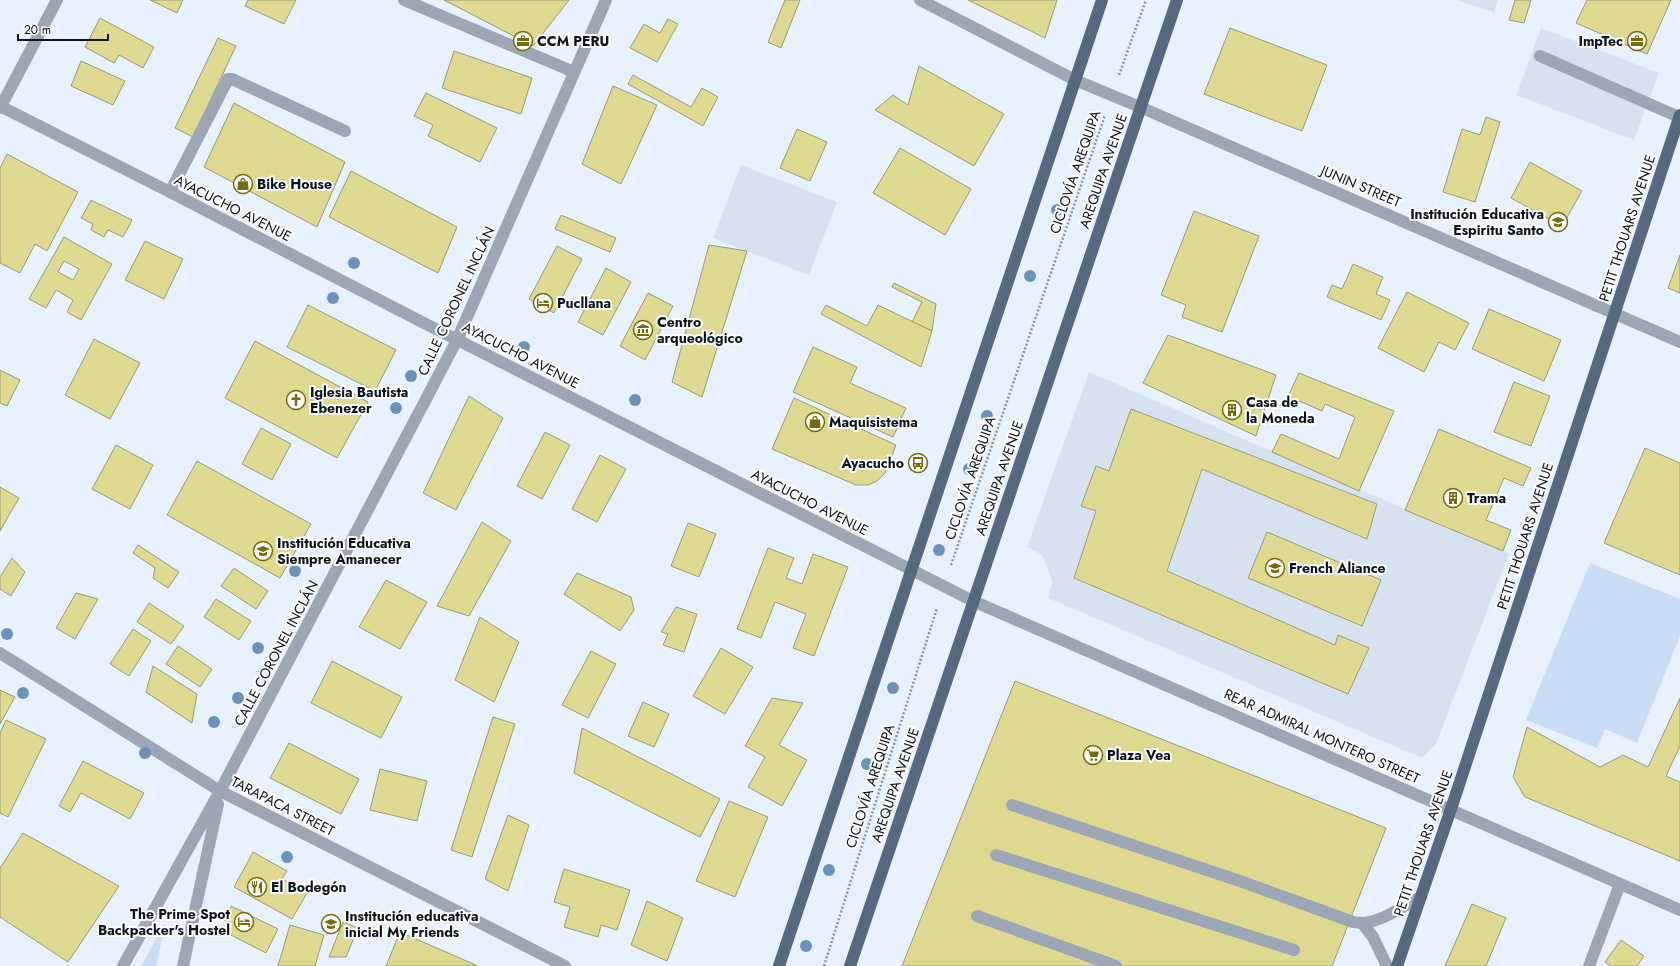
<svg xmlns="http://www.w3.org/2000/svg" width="1680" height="966" font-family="Jost,sans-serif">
<rect width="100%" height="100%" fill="#e8f2fe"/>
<g fill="#d7e2f1">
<polygon points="1460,0 1498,0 1494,12 1459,1"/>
<polygon points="1541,28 1659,73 1634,140 1516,95"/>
<polygon points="741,165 837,202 809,275 713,238"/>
<polygon points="1089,372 1509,554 1436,744 1422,758 1048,598 1052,581 1042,555 1027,547"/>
</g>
<g fill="#c9ddf6">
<polygon points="1590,563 1680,599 1680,636 1637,743 1605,729 1597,748 1526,720"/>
<polygon points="166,921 156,966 141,966"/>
</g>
<g fill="#ded991" stroke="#9a9874" fill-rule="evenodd">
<polygon points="150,0 183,0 177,13"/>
<polygon points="248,0 296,0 284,24 245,6"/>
<polygon points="444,0 569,0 533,46"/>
<polygon points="785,0 800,0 781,48 768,42"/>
<polygon points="968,0 1057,0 1045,38"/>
<polygon points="1515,0 1531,0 1524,23 1509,20"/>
<polygon points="1587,0 1671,0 1647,54 1576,23"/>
<polygon points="100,18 154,47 143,68 119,55 114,63 85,47"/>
<polygon points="668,19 678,24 657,62 630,48 644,24 660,33"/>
<polygon points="1230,28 1327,65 1302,131 1204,94"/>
<polygon points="218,38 236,46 193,137 175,128"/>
<polygon points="454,51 532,78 521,114 442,88"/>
<polygon points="81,61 125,81 113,105 71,86"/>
<polygon points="919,66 1004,114 974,166 875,110 893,95 908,105"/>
<polygon points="633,75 691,107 702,88 718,97 703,126 628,84"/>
<polygon points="613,86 657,105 621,184 582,164"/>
<polygon points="426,93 497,128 480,162 428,136 433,125 414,116"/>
<polygon points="234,103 345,162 317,227 204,167"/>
<polygon points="1486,117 1500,122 1475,202 1443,192 1462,129 1480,135"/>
<polygon points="797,129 827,142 810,181 780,168"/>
<polygon points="900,148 971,189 945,235 873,193"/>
<polygon points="7,154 78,192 47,251 35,244 20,273 0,263 0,168"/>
<polygon points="1530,162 1582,191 1562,226 1511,198"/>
<polygon points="351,171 457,227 438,273 329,217"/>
<polygon points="91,200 132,220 123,237 108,230 104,237 91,230 93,224 81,218"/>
<polygon points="1194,211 1259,236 1222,332 1182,317 1186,305 1161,295"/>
<polygon points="561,215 616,238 610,252 555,229"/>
<path d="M64 237 112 264 81 320 67 312 73 300 56 290 46 308 29 299ZM64 261 79 269 73 280 58 272Z"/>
<polygon points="145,241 183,259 164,299 125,280"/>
<polygon points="709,245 747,251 702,397 672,382"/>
<polygon points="557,246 582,259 554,313 529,299"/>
<polygon points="1680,255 1680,293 1668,288"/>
<polygon points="1353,264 1383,277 1376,294 1390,300 1381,320 1327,297 1332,285 1342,289"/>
<polygon points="606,268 631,282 603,335 578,322"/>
<polygon points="894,283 936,304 932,331 912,322 922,302 892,287"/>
<polygon points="1407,292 1469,323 1455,350 1439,342 1424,372 1378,348"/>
<polygon points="648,293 673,306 645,360 620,346"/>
<polygon points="308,305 396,350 375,391 287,347"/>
<polygon points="826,305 867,326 878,305 932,331 921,367 821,314"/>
<polygon points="1489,309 1561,340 1544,381 1472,349"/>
<polygon points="1168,335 1276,375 1256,436 1143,383"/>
<polygon points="94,339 140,363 110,419 65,395"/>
<polygon points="255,341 368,402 337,458 225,398"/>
<polygon points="813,347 857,367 850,383 906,408 893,437 793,392"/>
<polygon points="0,370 20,380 7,406 0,403"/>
<polygon points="1299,373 1394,411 1359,491 1272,452 1281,434 1339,459 1355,417 1325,404 1322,411 1288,396"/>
<polygon points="1514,382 1550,396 1531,446 1494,432"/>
<polygon points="469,396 503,418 456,510 423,493"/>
<polygon points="794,398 896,445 885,473 877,481 868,485 856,485 772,449"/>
<polygon points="1131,409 1377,504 1367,539 1202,469 1167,571 1335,645 1338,635 1369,648 1348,694 1074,578 1096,511 1081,506 1096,466 1109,471"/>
<polygon points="261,428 291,444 272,480 242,464"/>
<polygon points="1439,429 1531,468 1523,486 1504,478 1486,520 1511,530 1503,551 1405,510"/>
<polygon points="545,432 570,445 542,499 517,486"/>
<polygon points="116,445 153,465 130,509 92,489"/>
<polygon points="1645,448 1680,463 1680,575 1604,543"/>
<polygon points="600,455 626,469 597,522 572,509"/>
<polygon points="197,461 311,524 280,578 167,515"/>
<polygon points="0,487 19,498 0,531"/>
<polygon points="482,522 511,541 469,616 437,606"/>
<polygon points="688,523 716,534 699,577 671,566"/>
<polygon points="1267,532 1381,580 1362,626 1248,578"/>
<polygon points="138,545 179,572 168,588 153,578 155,568 133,553"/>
<polygon points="768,548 794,558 786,578 802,584 813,554 848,567 814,656 793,648 806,614 775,602 761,638 737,629"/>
<polygon points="12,558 25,572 11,596 0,589 0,577"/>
<polygon points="234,568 268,591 256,609 221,586"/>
<polygon points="577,573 631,597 634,610 620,631 564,594"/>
<polygon points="386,580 427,602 400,649 359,627"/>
<polygon points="76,593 98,599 75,639 56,628"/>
<polygon points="216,599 251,621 239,640 204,617"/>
<polygon points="149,603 184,626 171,644 137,622"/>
<polygon points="676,607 697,614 684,652 663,645 668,634 661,632"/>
<polygon points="480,617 519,642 494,702 455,680"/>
<polygon points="133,629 151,641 129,676 110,664"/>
<polygon points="178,646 212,669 200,687 166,664"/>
<polygon points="721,648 753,667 725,714 693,696"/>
<polygon points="591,651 616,664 588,718 562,705"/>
<polygon points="332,661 402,697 381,738 311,703"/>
<polygon points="153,666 197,694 192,723 146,692"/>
<polygon points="1015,681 1386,828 1332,966 902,966"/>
<polygon points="0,690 15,697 0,724"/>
<polygon points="772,698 803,703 779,745 807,760 782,806 748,787 765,757 745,746"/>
<polygon points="1680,698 1680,746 1666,776 1680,782 1680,861 1525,797 1513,777 1527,727 1600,767 1623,755 1648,767"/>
<polygon points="643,702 669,714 654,747 628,736"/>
<polygon points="493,717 515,724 472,857 451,850"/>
<polygon points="6,720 46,739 8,817 0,813 0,733"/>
<polygon points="582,728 720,799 700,837 574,773"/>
<polygon points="289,743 359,779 341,814 270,778"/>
<polygon points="83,761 144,793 130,819 81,793 70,812 59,806"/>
<polygon points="380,769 427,781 417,821 370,810"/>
<polygon points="729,801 768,817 735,897 696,881"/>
<polygon points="508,815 529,825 508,891 485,879"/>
<polygon points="23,833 119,886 68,962 0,917 0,868"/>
<polygon points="253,852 287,871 282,879 307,893 292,919 234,887"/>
<polygon points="564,869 630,890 617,930 601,925 598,937 564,927 570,907 554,902"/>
<polygon points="647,901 683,918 667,961 631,945"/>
<polygon points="1472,904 1506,918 1486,966 1445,966"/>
<polygon points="231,906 278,929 266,953 225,932 230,922 224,920"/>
<polygon points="343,922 358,928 346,957 329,957"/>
<polygon points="290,925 324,935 315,966 278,966"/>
<polygon points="400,932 478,966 386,966"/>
<polygon points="1621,940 1644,956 1637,966 1611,966 1605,962"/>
</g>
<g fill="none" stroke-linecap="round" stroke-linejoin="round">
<g stroke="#8a939e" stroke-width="2.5" stroke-dasharray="2 2" stroke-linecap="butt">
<polyline points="1119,75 1146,0"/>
<polyline points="951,565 1105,115"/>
<polyline points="824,966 937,608"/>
</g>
<g stroke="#9ca6b4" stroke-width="12">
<polyline points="404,0 574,72"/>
<polyline points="920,0 1075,80 1140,107 1680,342"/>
<polyline points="1540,56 1679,117"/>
<polyline points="0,106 170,192 420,321 973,601 1680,910"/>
<polyline points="0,108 57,0"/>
<polyline points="170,192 228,79 232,79 345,131"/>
<polyline points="0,653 220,791 565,966"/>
<path d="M1012 805 1240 881 1353 922C1377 927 1400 907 1421 897"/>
<polyline points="996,855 1294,950"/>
<polyline points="977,916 1116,966"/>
<polyline points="1363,924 1373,937 1387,966"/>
<polyline points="123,966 220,791 457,340 606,0"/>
<polyline points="183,966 218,804"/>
<polyline points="1589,966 1620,884"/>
</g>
<g stroke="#576980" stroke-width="12">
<polyline points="779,966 1102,0"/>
<polyline points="850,966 1177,0"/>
<polyline points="1397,966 1451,809 1680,115"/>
</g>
</g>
<g fill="#6c92ba">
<circle cx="1057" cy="210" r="6"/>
<circle cx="354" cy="263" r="6"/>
<circle cx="1030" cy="276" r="6"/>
<circle cx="333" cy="298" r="6"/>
<circle cx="524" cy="347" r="6"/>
<circle cx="411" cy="376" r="6"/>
<circle cx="635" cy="400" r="6"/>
<circle cx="396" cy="408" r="6"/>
<circle cx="987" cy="416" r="6"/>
<circle cx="969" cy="469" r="6"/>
<circle cx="939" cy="550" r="6"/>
<circle cx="295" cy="571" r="6"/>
<circle cx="7" cy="634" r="6"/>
<circle cx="258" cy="648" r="6"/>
<circle cx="893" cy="688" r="6"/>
<circle cx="23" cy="693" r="6"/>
<circle cx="238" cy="698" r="6"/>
<circle cx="214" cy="722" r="6"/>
<circle cx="145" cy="753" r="6"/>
<circle cx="867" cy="764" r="6"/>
<circle cx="287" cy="857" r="6"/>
<circle cx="829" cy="870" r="6"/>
<circle cx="806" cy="946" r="6"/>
</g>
<defs>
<symbol id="office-ring" viewBox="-11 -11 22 22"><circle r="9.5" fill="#fefefe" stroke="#746c07" stroke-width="1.5"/><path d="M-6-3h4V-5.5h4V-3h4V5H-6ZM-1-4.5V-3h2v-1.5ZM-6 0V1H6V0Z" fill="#746c07"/></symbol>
<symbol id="shop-ring" viewBox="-11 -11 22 22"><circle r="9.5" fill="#fefefe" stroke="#746c07" stroke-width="1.5"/><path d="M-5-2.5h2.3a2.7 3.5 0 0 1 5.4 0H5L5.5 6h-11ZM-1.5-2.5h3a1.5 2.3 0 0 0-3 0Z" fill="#746c07"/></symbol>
<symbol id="school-ring" viewBox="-11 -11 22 22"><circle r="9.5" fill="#fefefe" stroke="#746c07" stroke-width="1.5"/><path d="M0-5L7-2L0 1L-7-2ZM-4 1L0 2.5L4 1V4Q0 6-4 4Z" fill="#746c07"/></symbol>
<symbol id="hotel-ring" viewBox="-11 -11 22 22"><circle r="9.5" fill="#fefefe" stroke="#746c07" stroke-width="1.5"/><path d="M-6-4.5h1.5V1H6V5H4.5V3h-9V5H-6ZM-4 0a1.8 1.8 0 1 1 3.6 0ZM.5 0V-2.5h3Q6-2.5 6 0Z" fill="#746c07"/></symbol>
<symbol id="museum-ring" viewBox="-11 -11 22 22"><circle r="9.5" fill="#fefefe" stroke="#746c07" stroke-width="1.5"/><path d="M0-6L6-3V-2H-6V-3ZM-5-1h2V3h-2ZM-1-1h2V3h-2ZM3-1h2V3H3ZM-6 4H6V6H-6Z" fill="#746c07"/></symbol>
<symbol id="church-ring" viewBox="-11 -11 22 22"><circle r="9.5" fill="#fefefe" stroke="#746c07" stroke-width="1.5"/><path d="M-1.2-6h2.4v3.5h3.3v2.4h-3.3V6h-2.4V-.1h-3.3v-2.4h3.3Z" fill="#746c07"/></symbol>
<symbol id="building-ring" viewBox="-11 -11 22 22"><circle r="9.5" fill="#fefefe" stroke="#746c07" stroke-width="1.5"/><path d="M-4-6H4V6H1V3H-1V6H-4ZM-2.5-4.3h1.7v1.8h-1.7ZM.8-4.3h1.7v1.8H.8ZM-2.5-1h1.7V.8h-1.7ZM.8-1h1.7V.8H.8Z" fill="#746c07"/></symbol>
<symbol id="bus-ring" viewBox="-11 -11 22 22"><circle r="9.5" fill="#fefefe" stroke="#746c07" stroke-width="1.5"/><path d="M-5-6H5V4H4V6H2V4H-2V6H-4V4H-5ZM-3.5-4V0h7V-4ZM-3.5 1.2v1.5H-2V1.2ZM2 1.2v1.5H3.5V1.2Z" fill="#746c07"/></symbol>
<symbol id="university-ring" viewBox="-11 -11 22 22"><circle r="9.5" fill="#fefefe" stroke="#746c07" stroke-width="1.5"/><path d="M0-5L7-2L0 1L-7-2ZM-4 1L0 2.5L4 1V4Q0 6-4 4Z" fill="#746c07"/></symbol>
<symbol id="supermarket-ring" viewBox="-11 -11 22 22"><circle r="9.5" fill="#fefefe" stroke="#746c07" stroke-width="1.5"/><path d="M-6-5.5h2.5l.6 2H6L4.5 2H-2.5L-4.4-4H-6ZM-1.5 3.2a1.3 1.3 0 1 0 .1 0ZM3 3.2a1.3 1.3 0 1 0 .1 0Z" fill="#746c07"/></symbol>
<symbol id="restaurant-ring" viewBox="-11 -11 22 22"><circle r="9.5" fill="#fefefe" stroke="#746c07" stroke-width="1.5"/><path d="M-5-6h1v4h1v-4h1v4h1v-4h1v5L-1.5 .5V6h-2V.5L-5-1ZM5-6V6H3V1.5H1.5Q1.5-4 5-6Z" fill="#746c07"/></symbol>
</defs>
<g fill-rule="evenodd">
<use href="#office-ring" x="512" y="30" width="22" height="22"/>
<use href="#office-ring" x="1626" y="30" width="22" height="22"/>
<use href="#shop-ring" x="232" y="173" width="22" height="22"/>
<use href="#school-ring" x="1547" y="211" width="22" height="22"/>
<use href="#hotel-ring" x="532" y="292" width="22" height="22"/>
<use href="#museum-ring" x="632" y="319" width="22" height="22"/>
<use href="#church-ring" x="285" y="389" width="22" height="22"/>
<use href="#building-ring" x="1221" y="399" width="22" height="22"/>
<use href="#shop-ring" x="804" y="411" width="22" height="22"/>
<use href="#bus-ring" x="907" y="452" width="22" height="22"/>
<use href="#building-ring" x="1442" y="487" width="22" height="22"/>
<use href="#school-ring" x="252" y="540" width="22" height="22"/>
<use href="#university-ring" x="1264" y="557" width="22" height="22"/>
<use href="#supermarket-ring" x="1082" y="744" width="22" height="22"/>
<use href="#restaurant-ring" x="246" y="876" width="22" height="22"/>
<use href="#hotel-ring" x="233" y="911" width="22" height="22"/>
<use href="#school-ring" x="320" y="913" width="22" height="22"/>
</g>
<g text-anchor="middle" stroke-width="4" stroke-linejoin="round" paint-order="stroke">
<g font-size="14" font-weight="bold" fill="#0b131d" stroke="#fefefe" text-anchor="start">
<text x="537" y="46">CCM PERU</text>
<text x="1623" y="46" text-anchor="end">ImpTec</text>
<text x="257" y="189">Bike House</text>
<text x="1544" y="219" text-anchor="end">Institución Educativa<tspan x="1544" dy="16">Espiritu Santo</tspan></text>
<text x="557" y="308">Pucllana</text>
<text x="657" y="327">Centro<tspan x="657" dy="16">arqueológico</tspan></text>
<text x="310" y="397">Iglesia Bautista<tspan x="310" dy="16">Ebenezer</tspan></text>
<text x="1246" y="407">Casa de<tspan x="1246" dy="16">la Moneda</tspan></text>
<text x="829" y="427">Maquisistema</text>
<text x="904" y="468" text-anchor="end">Ayacucho</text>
<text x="1467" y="503">Trama</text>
<text x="277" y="548">Institución Educativa<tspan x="277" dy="16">Siempre Amanecer</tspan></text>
<text x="1289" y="573">French Aliance</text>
<text x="1107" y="760">Plaza Vea</text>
<text x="271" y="892">El Bodegón</text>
<text x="230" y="919" text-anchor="end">The Prime Spot<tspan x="230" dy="16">Backpacker's Hostel</tspan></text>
<text x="345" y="921">Institución educativa<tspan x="345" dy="16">inicial My Friends</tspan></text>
</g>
<g font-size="14" fill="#0b131d" stroke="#fefefe">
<text transform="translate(1103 171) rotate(-71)" y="5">AREQUIPA AVENUE</text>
<text transform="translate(1075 172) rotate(-71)" y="5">CICLOVÍA AREQUIPA</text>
<text transform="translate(1361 186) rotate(23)" y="5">JUNIN STREET</text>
<text transform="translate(233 208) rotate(27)" y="5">AYACUCHO AVENUE</text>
<text transform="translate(1627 228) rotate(-72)" y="5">PETIT THOUARS AVENUE</text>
<text transform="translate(456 301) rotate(-65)" y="5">CALLE CORONEL INCLÁN</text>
<text transform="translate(521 355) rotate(27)" y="5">AYACUCHO AVENUE</text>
<text transform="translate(970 478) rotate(-71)" y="5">CICLOVÍA AREQUIPA</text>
<text transform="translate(999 478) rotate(-71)" y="5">AREQUIPA AVENUE</text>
<text transform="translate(810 502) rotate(27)" y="5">AYACUCHO AVENUE</text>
<text transform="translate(1525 536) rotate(-72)" y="5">PETIT THOUARS AVENUE</text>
<text transform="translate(276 653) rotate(-62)" y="5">CALLE CORONEL INCLÁN</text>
<text transform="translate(1322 736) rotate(24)" y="5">REAR ADMIRAL MONTERO STREET</text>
<text transform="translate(895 785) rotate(-71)" y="5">AREQUIPA AVENUE</text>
<text transform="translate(870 786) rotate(-72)" y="5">CICLOVÍA AREQUIPA</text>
<text transform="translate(283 806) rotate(27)" y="5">TARAPACA STREET</text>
<text transform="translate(1423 843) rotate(-71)" y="5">PETIT THOUARS AVENUE</text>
</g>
</g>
<path d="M18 34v6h90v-6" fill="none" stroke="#0b131d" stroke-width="2"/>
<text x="24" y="34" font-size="12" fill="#0b131d" stroke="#fefefe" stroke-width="3" paint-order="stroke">20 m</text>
</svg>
